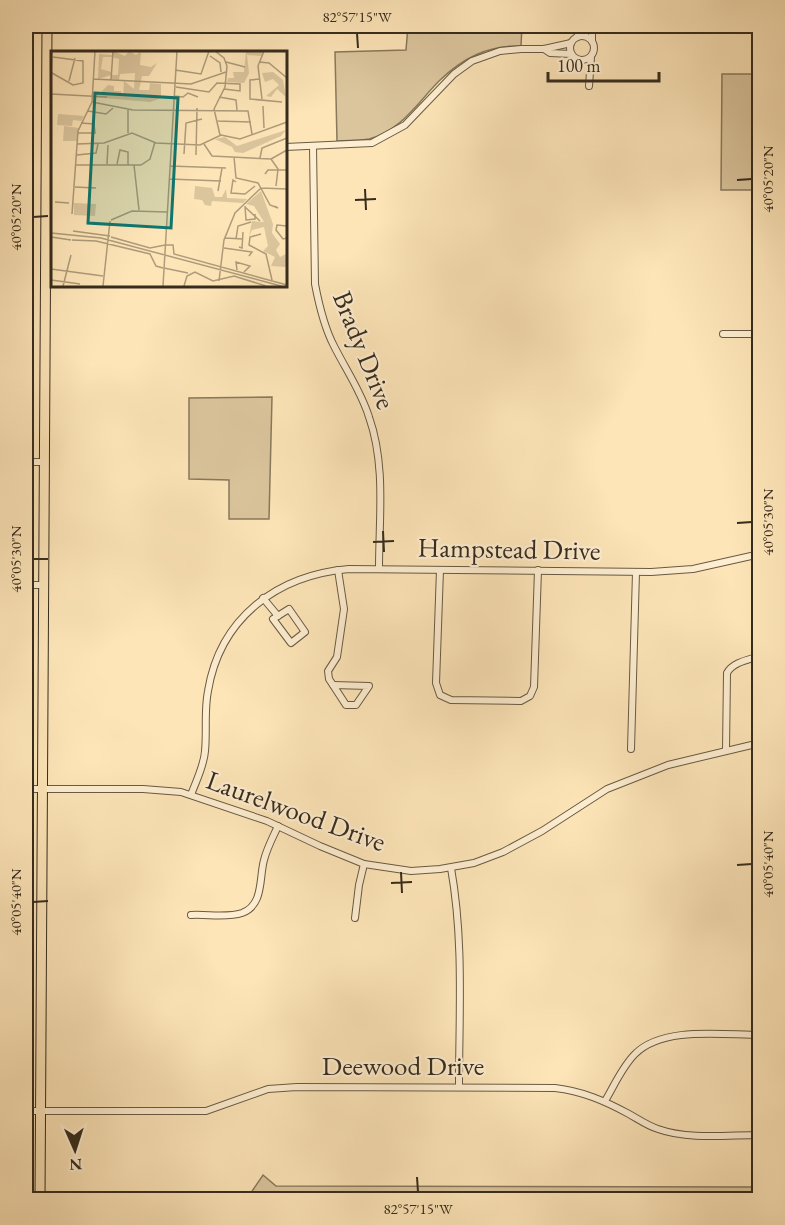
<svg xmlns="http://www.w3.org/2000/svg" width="785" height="1225" font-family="'EB Garamond',serif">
<rect width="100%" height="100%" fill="#fde5b8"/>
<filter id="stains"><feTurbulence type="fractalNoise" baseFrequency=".00333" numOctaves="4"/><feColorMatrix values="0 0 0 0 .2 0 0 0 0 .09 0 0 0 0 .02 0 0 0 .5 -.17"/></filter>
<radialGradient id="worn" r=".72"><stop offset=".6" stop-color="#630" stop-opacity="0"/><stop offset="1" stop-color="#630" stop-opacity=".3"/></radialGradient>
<g fill="#dbc59d" stroke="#88785c" stroke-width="1.5">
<path d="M408 26H522L521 46C488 45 463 58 439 81 418 102 401 131 369 139 359 141 348 140 337 141L335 52 406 50Z"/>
<polygon points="722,74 759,74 759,190 721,190"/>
<polygon points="272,397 269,519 229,519 229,480 189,479 189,398"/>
<polygon points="263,1175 276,1186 760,1187 759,1200 246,1200"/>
</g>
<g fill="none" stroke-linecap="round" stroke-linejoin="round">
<defs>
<g id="street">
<polyline points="592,26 592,41"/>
<circle cx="582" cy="48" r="12"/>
<polyline points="577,37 583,26"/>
<polyline points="544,49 550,53 571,54"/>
<polyline points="589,86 591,57"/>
<path d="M313 146 315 284C319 305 324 327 334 346 346 370 361 391 369 417 386 465 379 518 379 568"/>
<polyline points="285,147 372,143 405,125 454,74 472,61 500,51 521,49 544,49 571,43"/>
<polyline points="723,334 760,334"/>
<polyline points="26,462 44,462"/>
<polyline points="440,570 436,683 440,695 451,700 521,701 530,696 534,687 538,570"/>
<polyline points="26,585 44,585"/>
<polyline points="263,598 278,616"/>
<polygon points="289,609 305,632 291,643 273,619"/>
<polyline points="333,685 329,679 328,671 337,657 344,609 338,570"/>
<polygon points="333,685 369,686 356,705 346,705"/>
<polyline points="631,749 636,572"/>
<path d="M726 750 727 673C733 662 748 660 760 656"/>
<polyline points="26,789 143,789 181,792 267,821 320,846 364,864 411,871 440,869 474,863 503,852 542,831 607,789 668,765 760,743"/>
<path d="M191 795C196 781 204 766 205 751 207 731 204 711 208 691 220 618 277 575 349 569L651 572 693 569 760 554"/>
<path d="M451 868C464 941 459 1014 459 1087"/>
<path d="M191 915C207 914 227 918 242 913 264 905 259 878 264 860 267 848 273 837 278 826"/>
<polyline points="355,918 359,885 364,864"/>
<path d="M605 1101C614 1086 622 1067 635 1054 663 1026 722 1035 760 1035"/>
<path d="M26 1111H206L268 1089 297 1087 555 1088C582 1091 605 1101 629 1114 638 1119 648 1126 658 1129 689 1140 727 1135 760 1135"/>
<polyline points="666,1197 760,1196"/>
</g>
<polyline id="primary" points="40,1200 47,26"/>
</defs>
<use href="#street" stroke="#685a43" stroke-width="8"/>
<use href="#primary" stroke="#362b1c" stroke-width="11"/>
<use href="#street" stroke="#feeed1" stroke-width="6"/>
<use href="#primary" stroke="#fde5b8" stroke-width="9"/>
</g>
<path fill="none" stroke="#362b1c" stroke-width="2" d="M357 33 358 48M737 180 752 179M365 189 366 210M355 200 376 199M33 217 48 216M737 523 752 522M383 531 384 552M373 542 394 541M33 559H48M737 865 752 864M401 872 402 893M391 883 412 882M33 902 48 901M417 1177 418 1192"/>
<g text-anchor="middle" stroke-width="4.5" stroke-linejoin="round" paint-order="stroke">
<g font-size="27" fill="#362b1c" stroke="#feeed1">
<text transform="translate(364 350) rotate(68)" y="9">Brady Drive</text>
<text transform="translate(509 549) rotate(1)" y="9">Hampstead Drive</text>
<text transform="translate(296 811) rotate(20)" y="9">Laurelwood Drive</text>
<text x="403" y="1075">Deewood Drive</text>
</g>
</g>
<g transform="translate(51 51)">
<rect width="236" height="236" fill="#fde5b8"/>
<path d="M62 0 74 5 78 0 85 4 90 0 89 14 100 16 106 12 98 25H91L88 39H98L99 32 110 33V47L99 51 41 46 42 41H50L57 34 63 35V40H70L72 46 73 30 83 38 84 22 69 23 68 29 61 28V24H67L68 8 61 6H52L50 18 60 21V24L47 28 48 3 61 4ZM195 0H212L211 5 196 4 198 22 193 32 176 31 177 27H183L182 21H193ZM222 21 232 29 235 46 226 38 220 46 215 45 228 34 222 28 214 31 211 22ZM7 63 33 65 30 70 22 69 21 75 6 74ZM13 75 28 77 26 90H12ZM235 79 230 85 192 102 184 101 181 96 164 88 174 86 186 95ZM144 135 161 137 164 146H171L175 138 176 147 196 148 192 152 161 150 160 155 154 154 151 149 143 148ZM210 140 222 173 221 182 229 193 225 199 229 206 235 203V216L220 215 224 206 212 200 217 195 213 176 201 179 198 186 201 170 213 171 203 155 195 153ZM23 152 45 153 44 165 23 164Z" fill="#dbc59d"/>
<path fill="none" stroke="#ad9b7a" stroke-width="1.5" d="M108 0H134M164 0 173 7 176 15 174 36 163 58 169 84M159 5 169 12 170 21M175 11 194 16M208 11 218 12 236 27M124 19 150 23 158 0M1 22 22 34 32 32V10L2 6M0 25 1 0M42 28 140 33 175 21M209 28 199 29V48L231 51M60 29 62 0M18 30 24 7M125 36 158 41 166 32 189 33V40L173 38M0 43 56 46M123 45 132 46 137 42 147 46M168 46 185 49 186 59M211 48 207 15 213 0M41 51 82 59 197 60 201 83M212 55 213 77M37 60 55 63 62 57M165 70 200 71M27 82H44L43 73 30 72M77 82V59M26 93 53 92 81 82 105 92 149 94 170 84 189 88 236 71M153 93 161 105 220 108 227 118 225 135M133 103 135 72 151 68M26 104 45 102 47 93M145 104 146 57M183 106 185 127 207 132 219 154 227 157 224 155M209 107 211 97 236 87M220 108 236 99M56 113 57 94M66 113 69 99 77 101V114M25 114H90L99 108 104 91M83 114 88 159M119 115 175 117M214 123 217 119H236M118 128 170 130M185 131 182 129 180 142 194 143 204 135M24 136 45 137M167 140 171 117M4 151 18 152H13M194 155 195 169 204 168V163M194 156 209 170M21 163 27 80 41 51 44 0M60 169 81 160 116 161M236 175 226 174 225 179 232 188 236 187M22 180 59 185M0 182 50 187 230 235M210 183 199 186 198 194 215 203 221 229M0 186 20 189M60 186 99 197 114 194M174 187 192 188M185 188 187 175 200 171M21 189 45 190 99 203 105 215 112 217M115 194H122L123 203 236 234M188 196 191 197 192 181M173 197 201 201 198 205M113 217 137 222M0 218 52 225M186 219 185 211 199 215 193 221M0 229 29 233M168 230 173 189 184 162 210 137 236 138M12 235 20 204M52 235 59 170M112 235 126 0M133 235 136 225 144 221 162 230 183 225 215 235"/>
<path fill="#0f766e" fill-opacity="0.15" stroke="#0f766e" stroke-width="3" d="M44 42 127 47 120 177 37 172Z"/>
<rect width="236" height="236" fill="none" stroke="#362b1c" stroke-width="3"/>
</g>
<rect width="785" height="1225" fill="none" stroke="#fde5b8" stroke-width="66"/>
<g transform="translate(75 1150) rotate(177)" stroke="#feeed1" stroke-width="4.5" paint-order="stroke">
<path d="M0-4.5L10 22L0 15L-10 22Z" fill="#362b1c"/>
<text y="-9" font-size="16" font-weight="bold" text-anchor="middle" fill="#362b1c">N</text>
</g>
<path d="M548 72v9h111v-9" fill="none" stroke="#362b1c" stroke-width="3"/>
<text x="557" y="72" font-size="18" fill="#362b1c" stroke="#feeed1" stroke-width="4.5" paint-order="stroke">100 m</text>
<rect x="33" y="33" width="719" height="1159" fill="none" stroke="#362b1c" stroke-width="2"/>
<g font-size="15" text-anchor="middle" fill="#362b1c">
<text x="357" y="22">82°57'15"W</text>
<text transform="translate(768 179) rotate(-90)" y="5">40°05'20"N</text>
<text transform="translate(16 217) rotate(-90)" y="5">40°05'20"N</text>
<text transform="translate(768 522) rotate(-90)" y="5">40°05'30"N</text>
<text transform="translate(16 559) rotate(-90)" y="5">40°05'30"N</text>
<text transform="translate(768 864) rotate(-90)" y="5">40°05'40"N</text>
<text transform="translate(16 902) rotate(-90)" y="5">40°05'40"N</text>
<text x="418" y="1214">82°57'15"W</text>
</g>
<rect width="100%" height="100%" filter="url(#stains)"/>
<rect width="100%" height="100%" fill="url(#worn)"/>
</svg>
